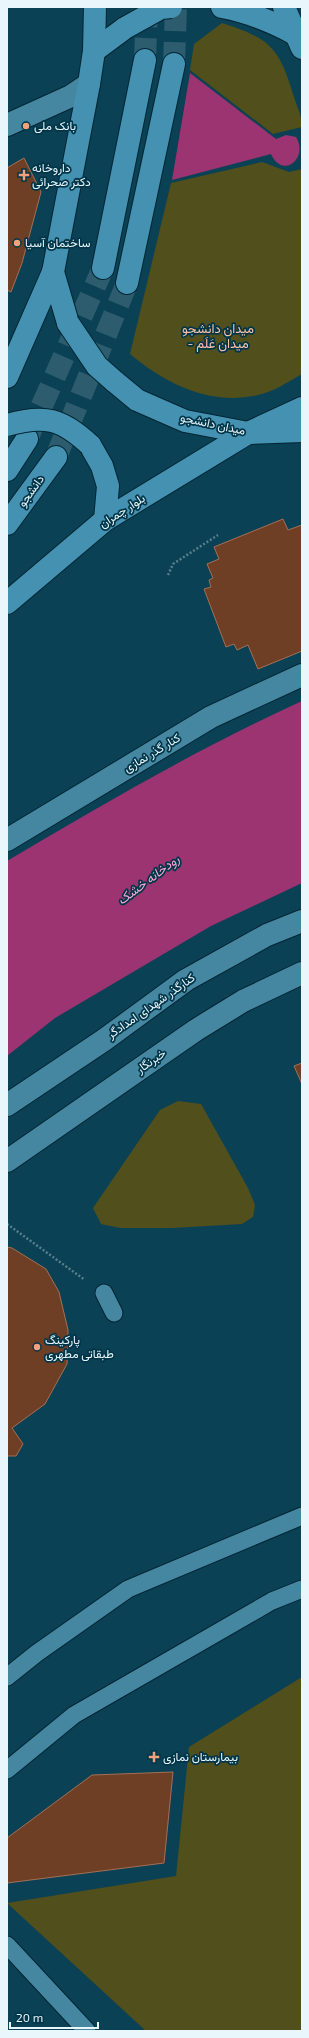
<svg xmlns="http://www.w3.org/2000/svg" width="309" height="2038" font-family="'Exo 2',Vazirmatn,sans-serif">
<rect width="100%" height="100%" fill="#0b4154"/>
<g fill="#514f1b">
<path d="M222 23C269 38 279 47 293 94 296 104 302 116 302 127L273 134 190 70 194 44Z"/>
<path d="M262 162 289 172 302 169V374C288 382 273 392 258 395 210 406 166 384 130 354L171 183Z"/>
<polygon points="178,1101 201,1104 248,1188 255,1205 253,1217 242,1224 173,1228 120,1228 101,1224 93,1208 160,1110"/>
<polygon points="302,1677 302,2031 146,2031 7,1903 176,1876 189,1747"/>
</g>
<g fill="#9b3471">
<path d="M190 73 276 139 286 135 296 137C309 158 283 180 271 154L172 180Z"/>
<path d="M302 701V883L211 926 55 1018 7 1056V861C103 804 201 747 302 701Z"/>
</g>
<g fill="#6f3f25" stroke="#a46f54">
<polygon points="24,158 41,192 22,263 11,292 7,290 7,168"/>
<polygon points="283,519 288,530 302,525 302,651 258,669 248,645 237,650 234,644 226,647 204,589 211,587 209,580 213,578 207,564 219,559 214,547"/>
<polygon points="302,1063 302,1084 294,1066"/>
<polygon points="7,1247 12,1248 46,1269 59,1292 68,1330 67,1364 45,1404 12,1428 23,1444 16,1456 7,1456"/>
<polygon points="173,1772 164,1863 7,1883 7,1838 92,1775"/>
</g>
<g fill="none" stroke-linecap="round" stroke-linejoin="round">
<g stroke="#2c5c6d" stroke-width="22" stroke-dasharray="22 11" stroke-linecap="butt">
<polyline points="145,60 147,7"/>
<polyline points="174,64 176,7"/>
<polyline points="28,437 103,268"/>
<polyline points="56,457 127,283"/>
</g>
<defs>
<g id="lane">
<polyline points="104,1293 114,1313"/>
<polyline points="7,1677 37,1653 128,1589 302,1516"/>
<polyline points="7,1770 74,1715 272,1601 302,1589"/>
<polyline points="7,1945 87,2031"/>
</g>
<polyline id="street" points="7,125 71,96 89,84"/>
<g id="secondary">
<polyline points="7,840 211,717 302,675"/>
<polyline points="7,1105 104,1040 186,980 267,935 302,921"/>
<polyline points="7,1161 196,1030 243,1001 302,973"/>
</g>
<g id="primary">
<path d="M222 7C249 12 271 21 295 34"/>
<polyline points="284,7 302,48"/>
<polyline points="94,51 125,28"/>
<polyline points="103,268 145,60"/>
<polyline points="127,283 174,64"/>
<polyline points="68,323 53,272 89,84 94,51 95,7"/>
<polyline points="7,377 53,272"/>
<polyline points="114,381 137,400 185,421 248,433 302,431"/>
<polyline points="90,445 102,466 108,486 105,520"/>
<polyline points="7,470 27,439"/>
<polyline points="7,524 56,457"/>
<polyline points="7,603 105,520 248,433 302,408"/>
</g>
</defs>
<use href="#lane" stroke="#022633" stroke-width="19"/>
<use href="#street" stroke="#022633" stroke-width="24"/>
<use href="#secondary" stroke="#022633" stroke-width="24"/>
<use href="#primary" stroke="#022633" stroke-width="24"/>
<g stroke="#58808e" stroke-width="2.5" stroke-dasharray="2 2" stroke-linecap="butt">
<polyline points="168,575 173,564 218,535"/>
<polyline points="7,1224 85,1280"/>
</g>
<use href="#lane" stroke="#4586a1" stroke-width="17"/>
<use href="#street" stroke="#4586a1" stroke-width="22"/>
<use href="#secondary" stroke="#4586a1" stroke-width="22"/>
<use href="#primary" stroke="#4491b1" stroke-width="22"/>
<defs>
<g id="primary-bridge">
<polyline points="125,28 161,8 171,7"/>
<polyline points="68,323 97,366 114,381"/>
<path d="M7 425C45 414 62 419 90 445"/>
</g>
</defs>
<use href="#primary-bridge" stroke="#022633" stroke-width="24" stroke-linecap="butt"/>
<use href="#primary-bridge" stroke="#4491b1" stroke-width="22"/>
</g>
<g fill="#f0a27a" stroke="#003649" stroke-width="1.5">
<circle cx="26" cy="126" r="4"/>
<path d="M22 169h4v4h4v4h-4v4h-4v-4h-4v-4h4z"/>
<circle cx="17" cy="243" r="4"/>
<circle cx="37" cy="1347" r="4"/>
<path d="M152 1751h4v4h4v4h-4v4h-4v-4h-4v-4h4z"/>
</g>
<g text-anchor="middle" stroke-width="3.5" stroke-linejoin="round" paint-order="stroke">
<g font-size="12" fill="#e9f6fc" stroke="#003649" text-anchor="start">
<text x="34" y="130">بانک ملی</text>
<text x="32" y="172">داروخانه<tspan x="32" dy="14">دکتر صحرائی</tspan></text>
<text x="25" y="247">ساختمان آسیا</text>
<text x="45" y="1344">پارکینگ<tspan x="45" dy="14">طبقاتی مطهری</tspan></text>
<text x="163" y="1761">بیمارستان نمازی</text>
</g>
<g font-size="12" fill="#e9f6fc" stroke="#003649">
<text transform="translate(213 424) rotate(12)" y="4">میدان دانشجو</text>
<text transform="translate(31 491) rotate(-54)" y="4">دانشجو</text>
<text transform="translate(122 511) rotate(-33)" y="4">بلوار چمران</text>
<text transform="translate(152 753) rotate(-31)" y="4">کنار گذر نمازی</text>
<text transform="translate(151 1006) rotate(-35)" y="4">کنارگذر شهدای امدادگر</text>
<text transform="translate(151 1061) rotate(-35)" y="4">خبرنگار</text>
</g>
<g font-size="13" fill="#fdc1a3" stroke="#003649">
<text x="218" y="333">میدان دانشجو<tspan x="218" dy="15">- میدان عَلَم</tspan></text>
</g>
<g font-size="13" font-style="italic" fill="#f8a7d1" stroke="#003649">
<text transform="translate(148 879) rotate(-37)" y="5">رودخانه خشک</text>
</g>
</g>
<rect width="309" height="2038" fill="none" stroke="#e9f6fc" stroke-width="16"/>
<path d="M10 2022v6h88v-6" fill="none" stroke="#e9f6fc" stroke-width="2"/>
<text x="16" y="2022" font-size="12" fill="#e9f6fc" stroke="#003649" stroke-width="3" paint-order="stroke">20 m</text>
</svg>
